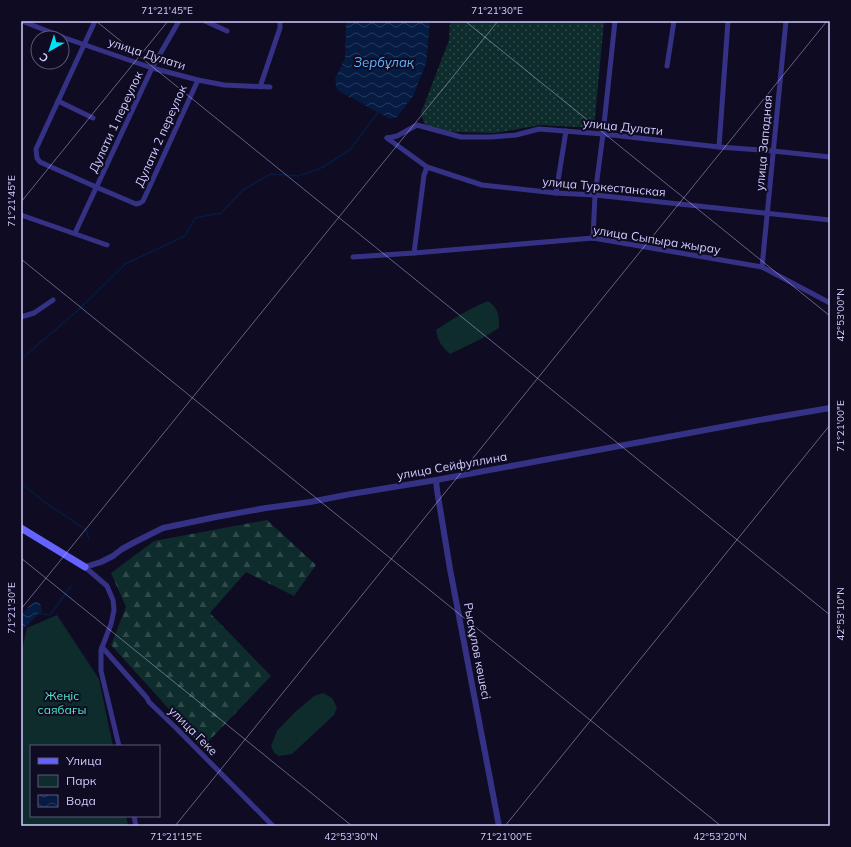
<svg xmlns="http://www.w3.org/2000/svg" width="851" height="847" font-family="Mulish,sans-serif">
<defs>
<pattern id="grass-dots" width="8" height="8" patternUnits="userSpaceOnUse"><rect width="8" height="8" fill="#0e2c2b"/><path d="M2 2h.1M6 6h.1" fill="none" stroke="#30494b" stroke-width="1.8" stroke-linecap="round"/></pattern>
<pattern id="forest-firs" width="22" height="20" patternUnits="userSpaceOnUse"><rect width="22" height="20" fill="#0e2c2b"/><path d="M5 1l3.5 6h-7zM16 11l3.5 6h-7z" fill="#30494b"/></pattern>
<pattern id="water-waves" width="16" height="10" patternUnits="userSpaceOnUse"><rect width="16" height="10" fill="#051b41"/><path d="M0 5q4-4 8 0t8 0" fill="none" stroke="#283b5e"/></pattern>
</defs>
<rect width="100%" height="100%" fill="#0f0b22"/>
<polygon fill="url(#grass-dots)" points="450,21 604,21 594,128 541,125 496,133 454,132 425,126 421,113 449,40"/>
<polygon fill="url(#forest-firs)" points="267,520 316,565 294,596 246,572 210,613 271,676 202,748 160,699 111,645 126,607 111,573 154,541"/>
<g fill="#0e2c2b">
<path d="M488 301C499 309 499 315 499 328L481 339 450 354C441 346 438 341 436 330 452 319 469 309 488 301Z"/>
<polygon points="57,615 99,679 113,746 31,746 31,816 126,816 128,826 21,826 21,654 27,628"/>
<polygon points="323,693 332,698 337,707 334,715 292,754 279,756 274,753 271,746 277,731 295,712 314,696"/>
</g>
<g fill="url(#water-waves)">
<polygon points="346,21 430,21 426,64 413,96 397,117 390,119 337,90 335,79 345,58"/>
<polygon points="35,601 40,603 42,611 21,631 21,616 29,606"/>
</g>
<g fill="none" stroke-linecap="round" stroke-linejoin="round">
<g stroke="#051b41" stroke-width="1.5">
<polyline points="21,359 75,313 125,264 185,236 195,218 221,213 243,190 271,174 298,176 321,168 350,150 378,112"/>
<polyline points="21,483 46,503 79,525 86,530 89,539"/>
<polyline points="38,613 50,615 71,586"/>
</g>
<g stroke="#353285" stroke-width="5">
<polyline points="22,21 65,38 152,68 198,80 224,85 270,87"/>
<polyline points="95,21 36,149 37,158 40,162 96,187 136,204 140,203 143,201 198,80"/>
<polyline points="205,21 227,31"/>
<polyline points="667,66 674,21"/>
<polyline points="260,87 280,28 280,21"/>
<polyline points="58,101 93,118"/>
<polyline points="387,138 427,167 482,185 556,193 595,195 830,220"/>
<polyline points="387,138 397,136 417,125 461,137 491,137 516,135 539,129 603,134 719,147 773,151 830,157"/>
<polyline points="719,147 728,21"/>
<polyline points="556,193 566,131"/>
<polyline points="21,215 107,245"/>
<polyline points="75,233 152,68 179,21"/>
<polyline points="593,238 595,195 603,134 615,21"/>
<polyline points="414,253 424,175 427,167"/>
<polyline points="353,257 414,253 593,238 762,267 830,303"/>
<polyline points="762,267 786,21"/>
<polyline points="21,317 34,313 53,300"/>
<polyline points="85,567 107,586 113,600 114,610 111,624 101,650 101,671 119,746"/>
<polyline points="102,647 147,698 149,702 176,728 273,826"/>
<polyline points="134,816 136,826"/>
</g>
<g stroke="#353285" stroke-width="6">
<polyline points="436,480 437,490 450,569 499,826"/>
<polyline points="85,567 101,562 113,556 122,549 135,542 163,528 216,517 266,508 310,502 351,494 436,480 754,421 830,408"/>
</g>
<polyline stroke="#6563ff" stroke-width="7" points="21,528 85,567"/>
</g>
<path fill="none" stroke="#d1ccff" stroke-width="1" stroke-opacity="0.45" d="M96 21 830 615M465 21 830 316M21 202 168 21M21 259 721 826M21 558 352 826M21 609 498 21M175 826 827 21M505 826 830 425"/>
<g text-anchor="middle" stroke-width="4" stroke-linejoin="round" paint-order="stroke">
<g font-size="12" fill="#d1ccff" stroke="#0f0b22">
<text transform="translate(147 54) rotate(18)" y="4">улица Дулати</text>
<text transform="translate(116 122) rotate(-65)" y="4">Дулати 1 переулок</text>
<text transform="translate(623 127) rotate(6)" y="4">улица Дулати</text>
<text transform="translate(161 136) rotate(-66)" y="4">Дулати 2 переулок</text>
<text transform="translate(764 143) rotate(-85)" y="4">улица Западная</text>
<text transform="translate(604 187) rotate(5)" y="4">улица Туркестанская</text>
<text transform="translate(657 240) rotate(9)" y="4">улица Сыпыра жырау</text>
<text transform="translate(452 466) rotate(-10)" y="4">улица Сейфуллина</text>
<text transform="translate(477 651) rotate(79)" y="4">Рысқұлов көшесі</text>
<text transform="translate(193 731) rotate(45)" y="4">улица Геке</text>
</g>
<g font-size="12" fill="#4fe8c0" stroke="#0f0b22">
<text x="62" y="700">Жеңіс<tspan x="62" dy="14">саябағы</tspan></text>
</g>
<g font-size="13" font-style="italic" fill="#5ab4ff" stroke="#0f0b22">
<text x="384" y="67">Зербұлақ</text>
</g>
</g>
<rect width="851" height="847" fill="none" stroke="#0f0b22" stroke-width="44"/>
<rect x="30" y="745" width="130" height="72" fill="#0f0b22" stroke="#5d587a"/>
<rect x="38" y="758" width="20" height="6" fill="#6563ff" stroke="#5d587a"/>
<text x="66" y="765" font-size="12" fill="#d1ccff">Улица</text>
<rect x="38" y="775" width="20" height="12" fill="#0e2c2b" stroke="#5d587a"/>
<text x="66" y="785" font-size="12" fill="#d1ccff">Парк</text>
<rect x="38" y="795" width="20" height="12" fill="url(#water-waves)" stroke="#5d587a"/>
<text x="66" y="805" font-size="12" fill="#d1ccff">Вода</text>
<g transform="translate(50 50) rotate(219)"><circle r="19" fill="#0f0b22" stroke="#5d587a"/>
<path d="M0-3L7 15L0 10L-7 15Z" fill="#00e1f7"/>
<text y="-6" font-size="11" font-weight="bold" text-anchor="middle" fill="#d1ccff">С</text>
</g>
<rect x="22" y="22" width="807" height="803" fill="none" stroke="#d1ccff" stroke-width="1.5"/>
<g font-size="10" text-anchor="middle" fill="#d1ccff">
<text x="167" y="14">71°21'45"E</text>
<text x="497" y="14">71°21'30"E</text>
<text transform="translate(11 201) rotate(-90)" y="4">71°21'45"E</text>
<text transform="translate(840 315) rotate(-90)" y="4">42°53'00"N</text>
<text transform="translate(840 426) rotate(-90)" y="4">71°21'00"E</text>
<text transform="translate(11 608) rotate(-90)" y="4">71°21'30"E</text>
<text transform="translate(840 614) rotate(-90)" y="4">42°53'10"N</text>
<text x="176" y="840">71°21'15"E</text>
<text x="351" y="840">42°53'30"N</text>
<text x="506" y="840">71°21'00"E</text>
<text x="720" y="840">42°53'20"N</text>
</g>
</svg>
